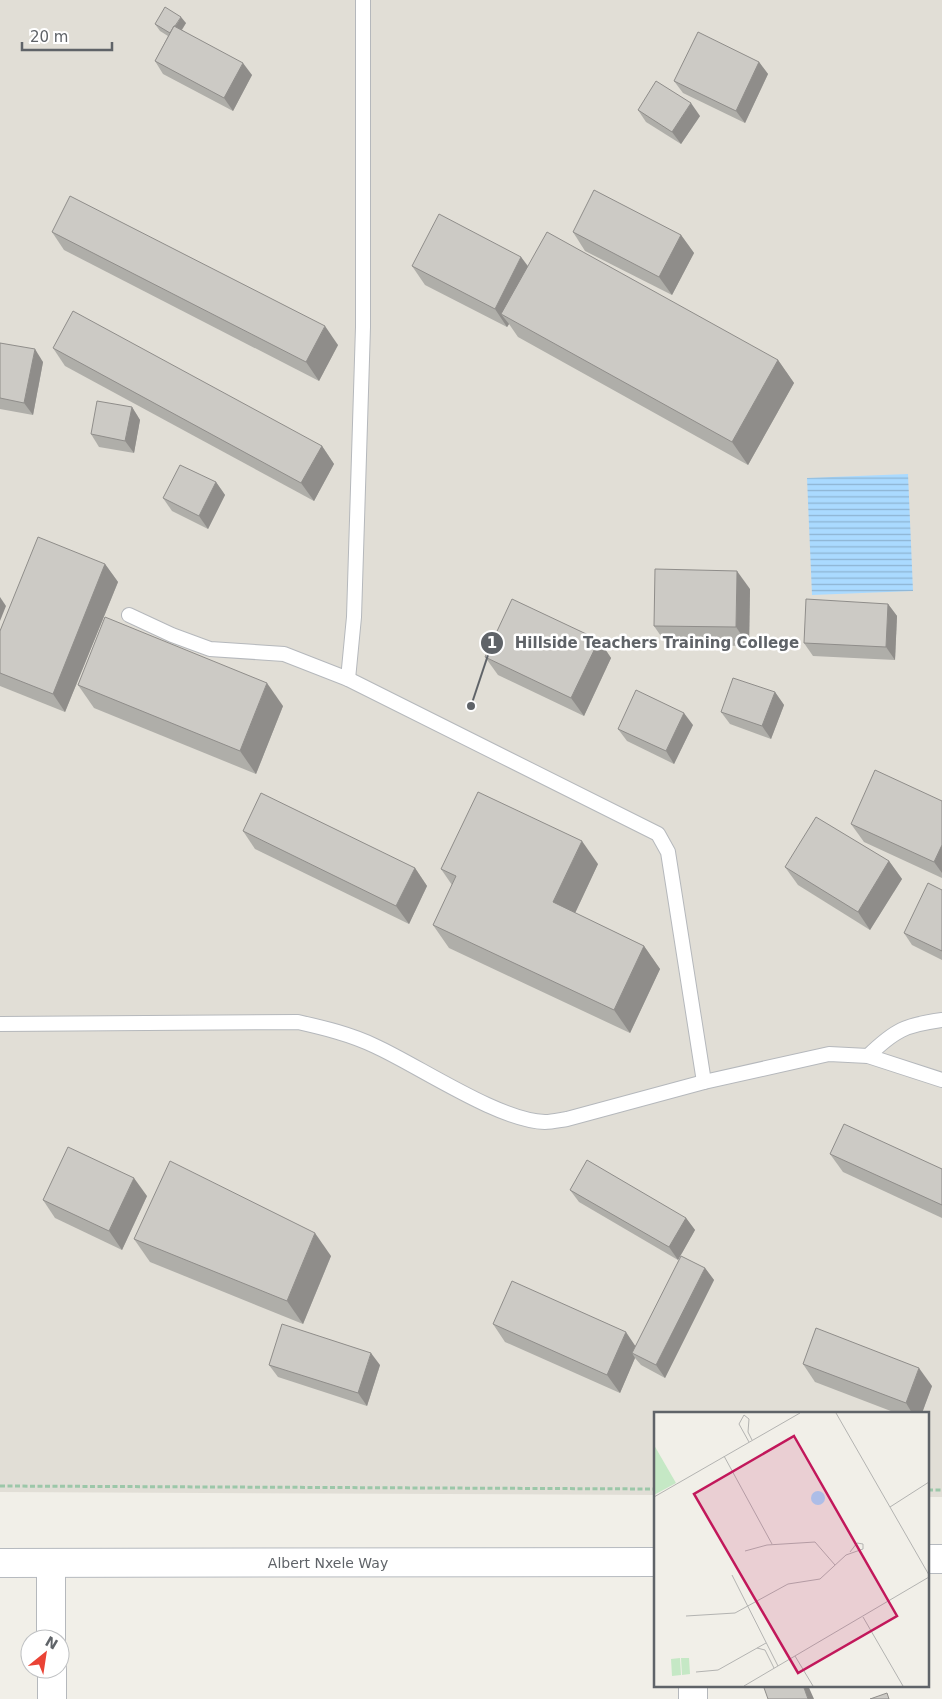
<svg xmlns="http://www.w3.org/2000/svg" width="942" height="1699" font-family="'DejaVu Sans',sans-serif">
<defs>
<pattern id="water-rules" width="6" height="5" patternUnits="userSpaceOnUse" patternTransform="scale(1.25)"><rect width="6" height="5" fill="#aadaff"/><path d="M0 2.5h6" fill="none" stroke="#8eb4d2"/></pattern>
</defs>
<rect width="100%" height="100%" fill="#f1efe8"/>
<polygon fill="#e1ded6" points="0,0 942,0 942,1497 928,1497 928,1413 656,1413 656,1495 0,1492"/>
<polygon fill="url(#water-rules)" points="908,474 913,591 812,595 807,478"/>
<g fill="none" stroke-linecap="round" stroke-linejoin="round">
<defs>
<g id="service">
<polyline points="129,615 172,635 210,649 284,654 348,679 658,834 668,852 704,1082"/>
<polyline points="348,679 354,617 363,327 363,0"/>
<path d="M0 1024 298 1022C324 1028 350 1034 375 1046 419 1066 499 1121 545 1122 552 1122 560 1120 567 1119L704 1082 829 1054 868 1056 942 1080"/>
<path d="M868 1056C895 1030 905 1025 942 1020"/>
</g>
<g id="minor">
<polyline points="51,1564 51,1639"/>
<polyline points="52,1669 52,1699"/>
<polyline points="693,1685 693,1699"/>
</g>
<g id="secondary">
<polyline points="928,1559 942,1559"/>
<polyline points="0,1563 656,1562"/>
</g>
</defs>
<use href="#service" stroke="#b5b8bc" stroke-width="16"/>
<use href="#minor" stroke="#b5b8bc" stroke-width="30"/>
<use href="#secondary" stroke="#b6babf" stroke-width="30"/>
<g stroke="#9cc7a9" stroke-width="3" stroke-dasharray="5 2.5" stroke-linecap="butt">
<polyline points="0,1486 656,1489"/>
<polyline points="928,1490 942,1490"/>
</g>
<use href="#service" stroke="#fff" stroke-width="14"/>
<use href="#minor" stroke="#fff" stroke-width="28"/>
<use href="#secondary" stroke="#fff" stroke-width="28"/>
</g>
<g fill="#afaea9">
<polygon points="186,23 182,30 252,75 233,111 163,74 155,61 168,36 160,31 155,24"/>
<polygon points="759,62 768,74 745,123 683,93 674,81"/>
<polygon points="638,110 700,116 681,144 646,122"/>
<polygon points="52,232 338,345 319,381 64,250"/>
<polygon points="573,232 681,235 694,253 672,295 585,251"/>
<polygon points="521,257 528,266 778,360 794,383 748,465 518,337 509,324 507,327 425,285 412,266"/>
<polygon points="0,343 43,362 33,415 0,409"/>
<polygon points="53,348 322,446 334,464 314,501 65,366"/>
<polygon points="132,407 140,420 134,453 99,447 91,434"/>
<polygon points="216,482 225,495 208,529 172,511 163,498"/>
<polygon points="105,564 118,582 65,712 0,686 0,631"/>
<polygon points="750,589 749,646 667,645 654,626"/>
<polygon points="888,604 897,616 895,660 813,656 804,643"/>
<polygon points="599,640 611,658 584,716 498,675 485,657"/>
<polygon points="78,685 283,706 256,774 94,708"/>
<polygon points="775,692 784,705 771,739 730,724 721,712"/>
<polygon points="693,725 674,764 627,741 618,729"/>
<polygon points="942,801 942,878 864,842 851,824"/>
<polygon points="243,831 415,868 427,886 409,924 255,849"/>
<polygon points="889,861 902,879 870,930 798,885 785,867"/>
<polygon points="598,864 575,913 644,946 660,969 630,1033 449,948 433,925 452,885 441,869"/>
<polygon points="942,890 942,960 912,945 904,933"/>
<polygon points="830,1154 942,1169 942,1218 843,1172"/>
<polygon points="570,1190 686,1218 695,1230 678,1260 579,1202"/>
<polygon points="147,1196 122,1250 55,1218 43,1200"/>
<polygon points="134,1239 331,1256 303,1324 150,1262"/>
<polygon points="705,1268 714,1280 665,1378 641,1365 635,1358 620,1393 505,1342 493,1324 635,1346"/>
<polygon points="803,1364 932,1386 922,1413 896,1413 815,1382"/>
<polygon points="269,1365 380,1365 367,1406 278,1377"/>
</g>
<g fill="#8f8d8a">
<polygon points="181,17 186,23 175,40 171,34"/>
<polygon points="759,62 768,74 745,123 736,111"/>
<polygon points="243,63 252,75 233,111 224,98"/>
<polygon points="691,103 700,116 681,144 672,132"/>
<polygon points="681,235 694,253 672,295 659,277"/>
<polygon points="521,257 534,275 501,314 509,324 507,327 495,309"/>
<polygon points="325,326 338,345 319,381 306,362"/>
<polygon points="35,349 43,362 33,415 24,403"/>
<polygon points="778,360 794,383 748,465 732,442"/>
<polygon points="132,407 140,420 134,453 125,441"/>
<polygon points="322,446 334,464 314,501 301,483"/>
<polygon points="216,482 225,495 208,529 199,516"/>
<polygon points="105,564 118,582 65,712 53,694"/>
<polygon points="737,571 750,589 749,646 736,627"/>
<polygon points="0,597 6,606 0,621"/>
<polygon points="888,604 897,616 895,660 886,647"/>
<polygon points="599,640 611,658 584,716 571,698"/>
<polygon points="267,683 283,706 256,774 240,751"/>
<polygon points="775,692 784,705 771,739 762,726"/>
<polygon points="684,713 693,725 674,764 666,751"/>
<polygon points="582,841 598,864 569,926 553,902"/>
<polygon points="942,845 942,873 934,862"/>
<polygon points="889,861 902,879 870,930 858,912"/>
<polygon points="415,868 427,886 409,924 396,906"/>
<polygon points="644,946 660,969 630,1033 614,1010"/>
<polygon points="134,1178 147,1196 122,1250 109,1231"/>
<polygon points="686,1218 695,1230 678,1260 669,1247"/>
<polygon points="315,1233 331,1256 303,1324 287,1301"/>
<polygon points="705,1268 714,1280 665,1378 656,1365"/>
<polygon points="626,1332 638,1350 632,1353 635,1358 620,1393 607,1375"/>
<polygon points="371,1353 380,1365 367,1406 358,1393"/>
<polygon points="919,1368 932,1386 922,1413 912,1413 906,1403"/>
<polygon points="803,1685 808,1685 810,1690 814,1699 808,1699"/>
</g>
<g fill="#cccac5" stroke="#8f8d8a">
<polygon points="165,7 181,17 175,26 174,26 170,33 155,24"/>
<polygon points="174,26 243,63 224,98 155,61"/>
<polygon points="698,32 759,62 736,111 674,81"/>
<polygon points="656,81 691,103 672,132 638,110"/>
<polygon points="594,190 681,235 659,277 573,232"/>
<polygon points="70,196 325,326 306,362 52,232"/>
<polygon points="439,214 521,257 495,309 412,266"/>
<polygon points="547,232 778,360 732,442 501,314"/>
<polygon points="73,311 322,446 301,483 53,348"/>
<polygon points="0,343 35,349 24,403 0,398"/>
<polygon points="97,401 132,407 125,441 91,434"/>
<polygon points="180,465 216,482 199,516 163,498"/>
<polygon points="38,537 105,564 53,694 0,673 0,631"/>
<polygon points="655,569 737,571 736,627 654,626"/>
<polygon points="512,599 599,640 571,698 485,657"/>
<polygon points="806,599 888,604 886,647 804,643"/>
<polygon points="105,617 267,683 240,751 78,685"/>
<polygon points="733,678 775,692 762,726 721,712"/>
<polygon points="636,690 684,713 666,751 618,729"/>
<polygon points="875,770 942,801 942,845 934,862 851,824"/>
<polygon points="478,792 582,841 553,902 644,946 614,1010 433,925 456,876 441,869"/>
<polygon points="261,793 415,868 396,906 243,831"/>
<polygon points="816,817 889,861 858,912 785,867"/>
<polygon points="928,883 942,890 942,951 904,933"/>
<polygon points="844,1124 942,1169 942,1205 830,1154"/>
<polygon points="68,1147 134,1178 109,1231 43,1200"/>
<polygon points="587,1160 686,1218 669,1247 570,1190"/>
<polygon points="170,1161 315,1233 287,1301 134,1239"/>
<polygon points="681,1256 705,1268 656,1365 632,1353"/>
<polygon points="512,1281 626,1332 607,1375 493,1324"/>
<polygon points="282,1324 371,1353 358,1393 269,1365"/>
<polygon points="816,1328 919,1368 906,1403 803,1364"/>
<polygon points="763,1685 803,1685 808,1699 768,1699"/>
<polygon points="887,1693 889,1699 870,1699"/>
</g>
<g text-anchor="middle" stroke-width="5" stroke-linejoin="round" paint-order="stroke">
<g font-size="14" fill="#5f6368" stroke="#fff">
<text x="328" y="1568">Albert Nxele Way</text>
</g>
</g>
<g transform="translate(654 1412)">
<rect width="275" height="275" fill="#f1efe8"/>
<path d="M0 33 22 71 0 83ZM26 246 27 263 18 264 17 247ZM27 246H35L36 262 28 263Z" fill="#c5e8c5"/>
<path d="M157 86a7 7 0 1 1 14 0a7 7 0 1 1-14 0Z" fill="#aadaff"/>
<path fill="none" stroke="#b3b3b1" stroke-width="1" d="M182 1 275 163M95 30 85 12 90 3 95 7 94 20 98 28M70 44 118 132M0 85 146 1M236 95 275 70M91 139 113 133 161 130 181 153M78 163 124 254M32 204 81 201 134 172 166 167 192 143 209 137V132L203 131 196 140M209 205 249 274M103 236 111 238 120 256M141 244 159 274M42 260 64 258 112 231M90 274 275 165"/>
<path fill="#c2185b" fill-opacity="0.15" stroke="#c2185b" stroke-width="2.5" d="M140 24 243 204 144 261 40 82Z"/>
<rect width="275" height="275" fill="none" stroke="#5f6368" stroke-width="2.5"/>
</g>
<path fill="none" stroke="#5f6368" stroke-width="2" d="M471 706L492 643"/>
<g fill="#5f6368" stroke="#fff" stroke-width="2">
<circle cx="471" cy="706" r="5"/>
<circle cx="492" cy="643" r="12"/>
</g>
<g font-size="15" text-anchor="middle" font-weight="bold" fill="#fff">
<text x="492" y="648">1</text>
</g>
<g font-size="15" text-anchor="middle" font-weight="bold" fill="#5f6368" stroke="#fff" stroke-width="5" stroke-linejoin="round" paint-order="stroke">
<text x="657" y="648">Hillside Teachers Training College</text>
</g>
<g transform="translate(45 1654) rotate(30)"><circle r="24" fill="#ffffff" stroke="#bfc1c3"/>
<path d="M0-4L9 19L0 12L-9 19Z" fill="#ea4335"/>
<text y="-8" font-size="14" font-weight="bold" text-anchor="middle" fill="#5f6368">N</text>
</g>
<path d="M22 42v8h90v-8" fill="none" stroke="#5f6368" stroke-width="2.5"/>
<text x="30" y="42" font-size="15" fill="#5f6368" stroke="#ffffff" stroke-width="4" paint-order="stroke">20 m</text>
</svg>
